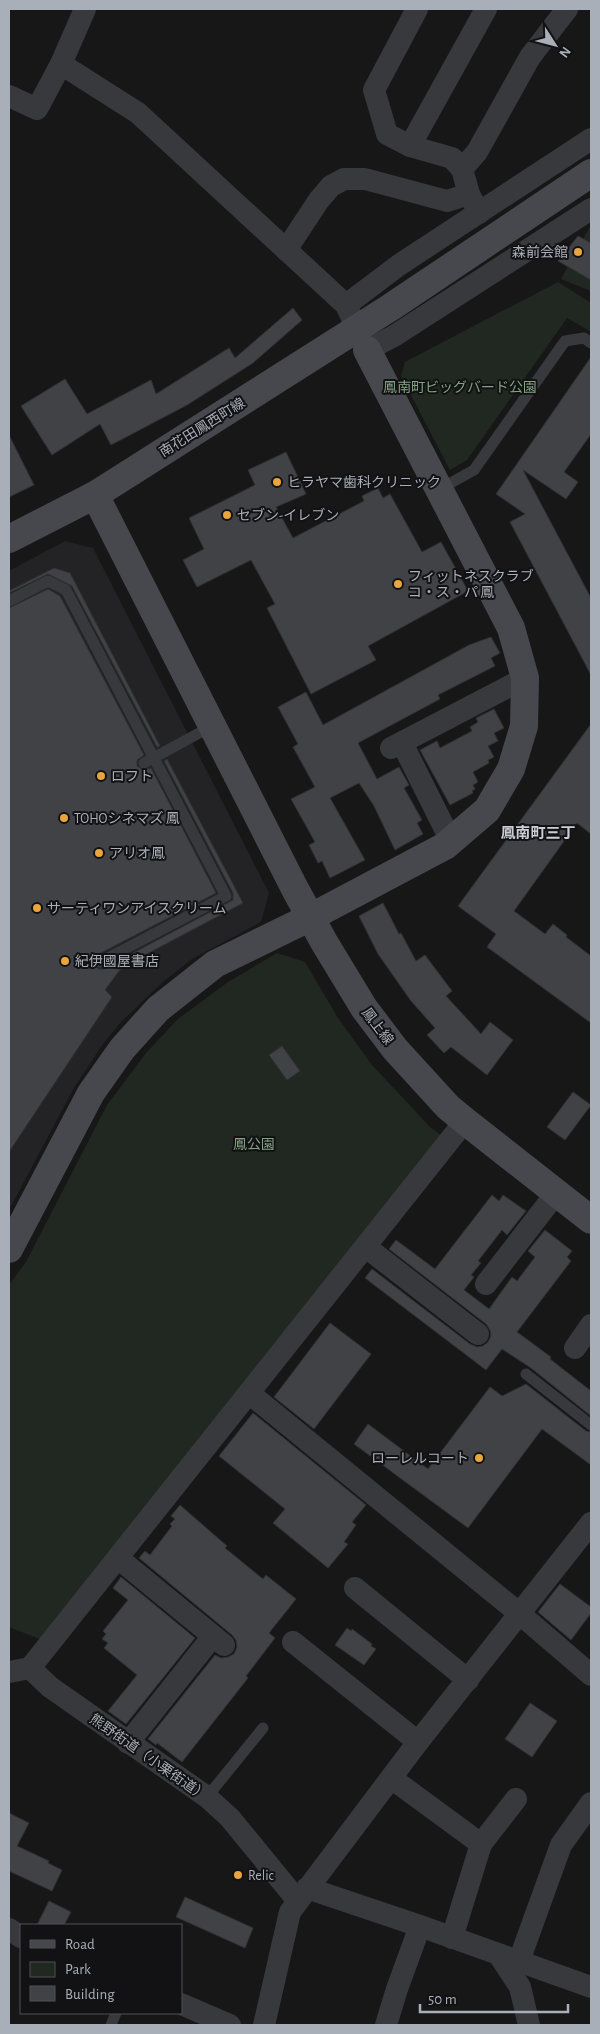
<svg xmlns="http://www.w3.org/2000/svg" width="600" height="2034" font-family="'Alegreya Sans','Noto Sans JP',sans-serif">
<rect width="100%" height="100%" fill="#171718"/>
<polygon fill="#232325" points="65,541 93,548 269,893 261,922 192,959 164,981 120,1023 103,1044 74,1088 9,1210 9,571"/>
<g fill="#212821">
<polygon points="591,225 591,291 561,279"/>
<polygon points="558,282 591,303 591,332 567,318 467,460 450,470 401,376 405,362"/>
<polygon points="277,953 305,962 338,1018 372,1065 431,1128 441,1135 42,1640 9,1627 9,1285 26,1262 107,1105 146,1053 178,1019 228,982"/>
</g>
<g fill="#414245" stroke="#313134">
<polygon points="578,236 591,243 591,280 558,261"/>
<polygon points="293,308 302,320 253,363 187,405 111,445 100,424 52,455 21,406 65,379 87,414 151,380 156,394 229,348 235,358"/>
<polygon points="591,357 591,434 564,472 578,482 566,499 523,470 591,598 591,675 510,522 525,514 496,494"/>
<polygon points="9,435 34,485 9,497"/>
<polygon points="286,452 306,494 276,507 293,538 364,501 362,496 378,488 383,498 390,494 422,552 441,542 468,591 368,646 376,660 311,694 267,608 275,604 251,560 197,587 183,560 204,549 189,518 255,485 248,470"/>
<polygon points="54,568 70,573 160,746 157,747 72,586 48,574 9,593 9,591"/>
<polygon points="48,589 60,596 144,755 137,760 137,766 143,770 151,768 216,893 97,955 93,961 94,966 99,969 103,969 233,900 233,893 164,761 167,759 243,903 126,965 119,971 105,990 112,997 9,1152 9,608"/>
<polygon points="491,637 500,653 491,658 495,666 438,695 440,699 358,743 377,779 399,767 409,785 404,788 422,820 417,823 423,834 395,850 374,806 359,783 330,798 365,860 330,878 322,861 318,863 309,845 315,842 291,799 315,787 293,747 298,744 278,707 306,692 323,725 469,645"/>
<polygon points="494,709 504,728 494,733 498,741 488,746 494,757 488,760 489,763 473,772 478,782 473,785 475,789 472,791 473,793 450,805 420,750 437,741 440,748 472,731 470,727 478,722 476,718"/>
<polygon points="591,724 591,834 577,823 514,911 545,934 553,924 567,935 566,937 591,956 591,1023 487,947 496,934 458,906"/>
<polygon points="383,903 399,934 401,933 416,961 425,955 452,991 446,996 481,1034 490,1022 513,1040 487,1075 451,1047 444,1053 427,1035 435,1028 411,1001 378,954 359,916"/>
<polygon points="282,1046 300,1071 287,1080 269,1055"/>
<polygon points="573,1092 591,1105 565,1140 547,1127"/>
<polygon points="492,1195 499,1201 503,1195 526,1211 507,1235 502,1230 478,1261 481,1263 471,1275 474,1277 464,1290 489,1309 512,1277 517,1281 535,1257 528,1251 545,1230 572,1251 567,1257 571,1261 517,1332 551,1357 550,1359 591,1391 591,1416 531,1368 502,1349 486,1370 365,1278 372,1269 470,1344 477,1347 483,1346 488,1342 491,1336 490,1330 486,1324 389,1249 396,1240 435,1269"/>
<polygon points="330,1323 371,1354 314,1429 274,1397"/>
<polygon points="526,1384 586,1431 591,1432 591,1465 542,1429 468,1528 354,1444 368,1424 428,1469 490,1387 502,1396"/>
<polygon points="253,1413 366,1505 352,1522 356,1525 344,1542 348,1544 328,1568 273,1523 285,1509 219,1456"/>
<polygon points="180,1505 227,1546 225,1548 263,1579 266,1575 296,1599 269,1633 275,1638 246,1676 248,1678 182,1762 157,1743 156,1745 148,1739 215,1655 221,1658 228,1657 234,1654 237,1647 236,1640 232,1635 139,1558 145,1551 150,1555 172,1526 170,1524 175,1519 171,1516"/>
<polygon points="121,1577 195,1638 126,1724 108,1711 137,1675 104,1648 108,1643 102,1639 106,1634 103,1631 128,1600 113,1588"/>
<polygon points="560,1584 591,1607 591,1613 571,1640 538,1612"/>
<polygon points="347,1628 351,1631 352,1629 372,1644 371,1646 376,1649 364,1665 335,1645"/>
<polygon points="530,1703 557,1721 532,1757 505,1739"/>
<polygon points="9,1813 29,1823 17,1846 49,1861 48,1863 62,1870 52,1891 9,1871"/>
<polygon points="185,1897 253,1928 245,1948 176,1917"/>
<polygon points="49,1901 71,1912 64,1925 37,1925"/>
</g>
<g fill="none" stroke-linecap="round" stroke-linejoin="round">
<g stroke="#38393d" stroke-width="11">
<polyline points="440,489 474,470 565,341 584,338 591,343"/>
<polyline points="144,763 212,726"/>
<polyline points="526,1374 591,1425"/>
<polyline points="207,1797 263,1728"/>
<polyline points="111,2025 116,2013"/>
</g>
<g stroke="#38393d" stroke-width="22">
<polyline points="417,9 374,90 387,134 410,146 452,158 462,169 469,194 479,213"/>
<polyline points="61,64 138,113 346,305 367,350 394,336 591,209"/>
<polyline points="9,96 37,109 61,64 85,9"/>
<polyline points="410,146 486,9"/>
<polyline points="462,169 477,152 530,57 567,9"/>
<polyline points="286,250 319,200 331,186 344,179 365,179 447,201 469,194"/>
<polyline points="346,305 399,265 591,139"/>
<polyline points="402,743 451,841"/>
<polyline points="391,748 525,678"/>
<polyline points="366,1247 478,1334"/>
<polyline points="486,1284 557,1192"/>
<polyline points="575,1348 591,1325"/>
<polyline points="249,1393 520,1614 591,1675"/>
<polyline points="118,1558 224,1645"/>
<polyline points="355,1588 468,1680"/>
<polyline points="293,1642 418,1742"/>
<polyline points="30,1668 50,1687 207,1797 230,1818 298,1901"/>
<polyline points="9,1672 30,1668 465,1121"/>
<polyline points="128,1743 213,1636"/>
<polyline points="391,1778 481,1844"/>
<polyline points="307,1888 420,1926 591,1987"/>
<polyline points="9,1929 21,1937"/>
<polyline points="452,1938 481,1844 516,1799"/>
<polyline points="499,1955 520,1987 529,2025"/>
<polyline points="519,1961 561,1845 591,1803"/>
<polyline points="181,2004 230,2025"/>
<polyline points="264,2025 290,1912 418,1742 591,1523"/>
<polyline points="386,2025 397,1989 420,1926"/>
</g>
<g stroke="#46484d" stroke-width="28">
<polyline points="95,495 295,889 324,942 364,1008 395,1049 448,1107 465,1121 591,1220"/>
<polyline points="9,539 95,495 391,307 591,173"/>
<polyline points="9,1249 91,1093 122,1049 158,1009 215,964 311,917 445,846 487,810 511,769 524,726 525,678 511,628 367,350"/>
</g>
<polyline stroke="#38393d" stroke-width="11" points="9,601 48,581 66,590 226,896 100,962"/>
</g>
<g fill="#eaa53d" stroke="#121214" stroke-width="2">
<circle cx="578" cy="252" r="5"/>
<circle cx="277" cy="482" r="5"/>
<circle cx="227" cy="515" r="5"/>
<circle cx="398" cy="584" r="5"/>
<circle cx="101" cy="776" r="5"/>
<circle cx="64" cy="818" r="5"/>
<circle cx="99" cy="853" r="5"/>
<circle cx="37" cy="908" r="5"/>
<circle cx="65" cy="961" r="5"/>
<circle cx="479" cy="1458" r="5"/>
<circle cx="238" cy="1875" r="5"/>
</g>
<g text-anchor="middle" stroke-width="4" stroke-linejoin="round" paint-order="stroke">
<g font-size="14" fill="#a9afb8" stroke="#121214" text-anchor="start">
<text x="568" y="257" text-anchor="end">森前会館</text>
<text x="287" y="487">ヒラヤマ歯科クリニック</text>
<text x="237" y="520">セブン-イレブン</text>
<text x="408" y="581">フィットネスクラブ<tspan x="408" dy="16">コ・ス・パ 鳳</tspan></text>
<text x="111" y="781">ロフト</text>
<text x="74" y="823">TOHOシネマズ 鳳</text>
<text x="109" y="858">アリオ鳳</text>
<text x="47" y="913">サーティワンアイスクリーム</text>
<text x="75" y="966">紀伊國屋書店</text>
<text x="469" y="1463" text-anchor="end">ローレルコート</text>
<text x="248" y="1880">Relic</text>
</g>
<g font-size="14" fill="#81a281" stroke="#121214">
<text x="460" y="392">鳳南町ビッグバード公園</text>
<text x="254" y="1149">鳳公園</text>
</g>
<g font-size="14" fill="#a9afb8" stroke="#121214">
<text transform="translate(202 427) rotate(-32)" y="5">南花田鳳西町線</text>
<text transform="translate(378 1026) rotate(53)" y="5">鳳上線</text>
<text transform="translate(149 1757) rotate(35)" y="5">熊野街道（小栗街道）</text>
</g>
<g font-size="15" font-weight="bold" fill="#cacdd4" stroke="#121214">
<text x="538" y="838">鳳南町三丁</text>
</g>
</g>
<rect width="600" height="2034" fill="none" stroke="#a9afb8" stroke-width="20"/>
<rect x="20" y="1924" width="162" height="90" fill="#121214" stroke="#4e5156"/>
<rect x="30" y="1940" width="25" height="8" fill="#46484d" stroke="#4e5156"/>
<text x="65" y="1949" font-size="15" fill="#a9afb8">Road</text>
<rect x="30" y="1962" width="25" height="15" fill="#212821" stroke="#4e5156"/>
<text x="65" y="1974" font-size="15" fill="#a9afb8">Park</text>
<rect x="30" y="1986" width="25" height="15" fill="#414245" stroke="#4e5156"/>
<text x="65" y="1999" font-size="15" fill="#a9afb8">Building</text>
<g transform="translate(555 45) rotate(126)" stroke="#121214" stroke-width="4" paint-order="stroke">
<path d="M0-4L9 19L0 12L-9 19Z" fill="#a9afb8"/>
<text y="-8" font-size="14" font-weight="bold" text-anchor="middle" fill="#a9afb8">N</text>
</g>
<path d="M420 2004v8h148v-8" fill="none" stroke="#a9afb8" stroke-width="2.5"/>
<text x="428" y="2004" font-size="15" fill="#a9afb8" stroke="#121214" stroke-width="4" paint-order="stroke">50 m</text>
</svg>
